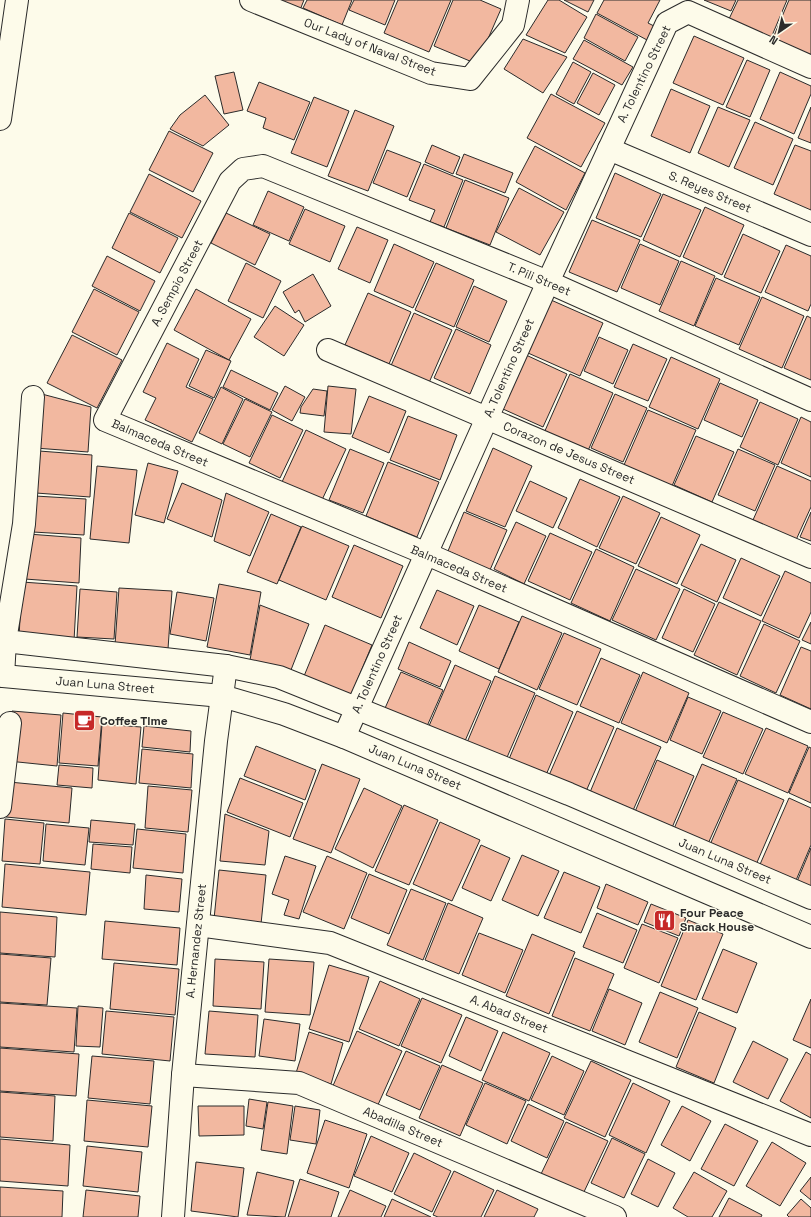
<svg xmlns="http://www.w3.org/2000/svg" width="811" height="1217" font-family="'Space Grotesk',sans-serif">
<rect width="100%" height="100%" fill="#fdfbea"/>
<g fill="#f2b8a0" stroke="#2b2b2b">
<polygon points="277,0 304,0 300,10"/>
<polygon points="307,0 352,0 342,25 303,8"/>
<polygon points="354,0 395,0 385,25 349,10"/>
<polygon points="398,0 451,0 429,52 384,33"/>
<polygon points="453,0 480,0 501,9 477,64 434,46"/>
<polygon points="548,0 559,0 587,17 565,53 526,35"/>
<polygon points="564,0 594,0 588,12"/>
<polygon points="604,0 660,0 648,23 654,26 647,40 597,13"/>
<polygon points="704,0 736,0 731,11"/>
<polygon points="738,0 787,0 771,38 729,19"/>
<polygon points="789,0 811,0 811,55 773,38"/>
<polygon points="596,14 638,37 625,61 584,38"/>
<polygon points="694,36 744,58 723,105 673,83"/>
<polygon points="523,39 567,57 543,93 504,69"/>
<polygon points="584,40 633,67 622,85 573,59"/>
<polygon points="747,60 770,70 750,117 726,107"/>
<polygon points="573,62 591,72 574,104 556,94"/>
<polygon points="234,72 243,110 224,114 215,76"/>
<polygon points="780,72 811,86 811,94 794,134 760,119"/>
<polygon points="593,73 615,85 599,115 577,103"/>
<polygon points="259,82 310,102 294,140 263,128 266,118 247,111"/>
<polygon points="671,89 710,106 690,153 651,136"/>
<polygon points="551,94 605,123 581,167 527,138"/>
<polygon points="205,95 229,125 203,146 170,129 180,115"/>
<polygon points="314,97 349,111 327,167 291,153"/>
<polygon points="718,107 750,120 729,167 698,153"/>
<polygon points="811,107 811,143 798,138"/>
<polygon points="355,110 394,126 368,191 328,176"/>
<polygon points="755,122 793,139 773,185 734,168"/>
<polygon points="169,131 213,153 193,192 149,170"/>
<polygon points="432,145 460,157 453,174 425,162"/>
<polygon points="795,145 811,151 811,210 774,194"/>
<polygon points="535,146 585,173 566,210 516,182"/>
<polygon points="387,150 421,163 407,197 373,183"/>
<polygon points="464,154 513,173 505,193 456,174"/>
<polygon points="424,164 463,180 444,227 430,222 435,210 409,200"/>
<polygon points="615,173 661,194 641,237 596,218"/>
<polygon points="149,174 201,201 182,238 130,212"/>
<polygon points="465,180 509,198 490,245 446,228"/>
<polygon points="519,188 564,212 540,255 496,232"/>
<polygon points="268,191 304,207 289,241 253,225"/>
<polygon points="663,194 701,210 680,257 643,240"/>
<polygon points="705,207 744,225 722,275 683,257"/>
<polygon points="305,209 345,226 330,262 289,244"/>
<polygon points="129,213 178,238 160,273 112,248"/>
<polygon points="226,213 270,234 255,265 211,243"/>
<polygon points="592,220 640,240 617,292 569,272"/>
<polygon points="357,227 388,240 370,283 338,269"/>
<polygon points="743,234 780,251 761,293 724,277"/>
<polygon points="394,244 434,262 413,308 374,291"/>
<polygon points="640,244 679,261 660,305 621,288"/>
<polygon points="786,245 811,256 811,304 808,311 765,292"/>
<polygon points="107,256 155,281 140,311 92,286"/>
<polygon points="681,261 715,276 694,326 659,311"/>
<polygon points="246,263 281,281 263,318 228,301"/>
<polygon points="436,263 474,280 454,327 415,310"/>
<polygon points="313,274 331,306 305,322 299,310 295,313 283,292"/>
<polygon points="716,278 760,297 739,345 695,326"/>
<polygon points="474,286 507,301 489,342 456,327"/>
<polygon points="94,289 139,312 117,355 72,332"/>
<polygon points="196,289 251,319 229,360 174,330"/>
<polygon points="368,293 411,312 389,364 345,345"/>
<polygon points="762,297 804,316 782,368 739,349"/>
<polygon points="551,300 603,323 580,376 528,353"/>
<polygon points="275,306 304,325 284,356 254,337"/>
<polygon points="414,313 452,330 428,385 390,368"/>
<polygon points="807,316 811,318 811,380 784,368"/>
<polygon points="456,329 491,345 470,394 434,378"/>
<polygon points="72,335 122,360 97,408 47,383"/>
<polygon points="599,337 628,350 613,384 584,371"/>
<polygon points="167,343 199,359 186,387 213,399 192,442 145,420 156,398 143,392"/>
<polygon points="633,344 667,359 648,401 614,387"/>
<polygon points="206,350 231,361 214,398 189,386"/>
<polygon points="526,355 567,374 543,427 503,409"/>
<polygon points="671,357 720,379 698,429 649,407"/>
<polygon points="231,370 278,393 270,410 223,387"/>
<polygon points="570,374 613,393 587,453 544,433"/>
<polygon points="720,383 758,400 742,437 704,420"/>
<polygon points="285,386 305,397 292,421 272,410"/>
<polygon points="328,386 356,389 351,434 324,432"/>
<polygon points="221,387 243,399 222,444 199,433"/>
<polygon points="313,389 327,391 324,416 300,413 301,407"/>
<polygon points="38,393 91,407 88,452 35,448"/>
<polygon points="615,394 647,408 623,462 591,448"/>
<polygon points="369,396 406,411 389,453 352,437"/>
<polygon points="245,399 272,412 250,457 223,444"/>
<polygon points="760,402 798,419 778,465 740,447"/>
<polygon points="648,410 696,430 672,486 624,465"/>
<polygon points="272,415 303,430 280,478 249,463"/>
<polygon points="408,416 457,435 440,480 390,460"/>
<polygon points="801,417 811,422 811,477 781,463"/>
<polygon points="306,430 346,449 321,502 282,482"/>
<polygon points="696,436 734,452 712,502 674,485"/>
<polygon points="493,448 532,466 505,527 466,511"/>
<polygon points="350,449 384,463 363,513 329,500"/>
<polygon points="738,449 775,465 755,511 718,495"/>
<polygon points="39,451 92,455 90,497 36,493"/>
<polygon points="388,462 439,482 417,537 366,516"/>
<polygon points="148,463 178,471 164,523 135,515"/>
<polygon points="97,466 137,470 129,543 90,539"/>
<polygon points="777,466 811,481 811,507 796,540 753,520"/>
<polygon points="580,479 620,497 597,547 558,528"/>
<polygon points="530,481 567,498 553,528 516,511"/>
<polygon points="182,483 222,500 212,537 167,519"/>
<polygon points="226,493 269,512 250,556 214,541"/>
<polygon points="35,496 86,499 84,535 33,532"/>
<polygon points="623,496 660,513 636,564 599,548"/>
<polygon points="464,512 507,530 490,570 448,551"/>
<polygon points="811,512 811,541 800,537"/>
<polygon points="271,514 301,527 277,584 247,572"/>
<polygon points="661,517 700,535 677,584 638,566"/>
<polygon points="516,522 546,536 524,584 494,569"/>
<polygon points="302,526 349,546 326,600 279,580"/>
<polygon points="550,533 592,552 570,600 528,581"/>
<polygon points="28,534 81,538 79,583 25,579"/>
<polygon points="701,544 736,560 717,602 681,585"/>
<polygon points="354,545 403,566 381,618 332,597"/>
<polygon points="596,549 634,567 610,621 571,603"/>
<polygon points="741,558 780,576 761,616 723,598"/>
<polygon points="636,569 680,589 656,640 612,620"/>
<polygon points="785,571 811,583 811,612 799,638 762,621"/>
<polygon points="22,582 77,586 74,641 19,637"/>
<polygon points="219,584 261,592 250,655 207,647"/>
<polygon points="119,588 172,591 168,649 115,645"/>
<polygon points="80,589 117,592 114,639 77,637"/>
<polygon points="684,589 715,604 693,652 662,638"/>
<polygon points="437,590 474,606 457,645 420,628"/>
<polygon points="177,592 214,598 206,641 170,634"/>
<polygon points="719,602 761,621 737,675 694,655"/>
<polygon points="260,605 309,624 289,675 250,660"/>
<polygon points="479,605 519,622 499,669 459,651"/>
<polygon points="522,616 562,633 537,690 498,672"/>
<polygon points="811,622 811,644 802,640"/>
<polygon points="764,624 800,641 776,693 740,676"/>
<polygon points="325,625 372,645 349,700 302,681"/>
<polygon points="564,633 601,649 577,705 539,689"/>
<polygon points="409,642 451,661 440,687 398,669"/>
<polygon points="801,647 811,651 811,709 780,695"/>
<polygon points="601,658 640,675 619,723 580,706"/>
<polygon points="455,665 491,681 465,741 429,726"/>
<polygon points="401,672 443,690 424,733 382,715"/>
<polygon points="643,672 689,693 667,743 621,723"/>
<polygon points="495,676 535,693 505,762 466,745"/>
<polygon points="536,695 573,712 546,775 509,759"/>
<polygon points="688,697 721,711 702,754 670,740"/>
<polygon points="12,711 61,715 57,766 8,761"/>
<polygon points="577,711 614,727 584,796 547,780"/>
<polygon points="723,712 763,729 743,774 703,757"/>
<polygon points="63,713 102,717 98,766 59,763"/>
<polygon points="102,724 141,727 136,784 98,780"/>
<polygon points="144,726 191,731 190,752 142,747"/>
<polygon points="617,728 661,747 631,815 588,797"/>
<polygon points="766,728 808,746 788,793 745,774"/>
<polygon points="256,746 316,770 305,800 244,776"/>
<polygon points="809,747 811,748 811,803 789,793"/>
<polygon points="142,749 193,754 191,788 139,783"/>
<polygon points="657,760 694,776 671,830 634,814"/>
<polygon points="322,764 360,779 331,853 293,839"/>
<polygon points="702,764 737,779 707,846 673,831"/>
<polygon points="59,765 93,768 92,788 57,785"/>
<polygon points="240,778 303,803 290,837 227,812"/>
<polygon points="738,780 784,800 755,867 709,847"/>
<polygon points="9,782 72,788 69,823 6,817"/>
<polygon points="148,786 192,790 188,832 145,828"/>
<polygon points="364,788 402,806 373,868 335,849"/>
<polygon points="789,798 811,808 811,845 794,885 758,869"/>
<polygon points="404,805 438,820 409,885 375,871"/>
<polygon points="225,814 269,831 265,865 220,861"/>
<polygon points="5,819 44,823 40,864 2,861"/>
<polygon points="91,820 135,824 133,845 89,842"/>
<polygon points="440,822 480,840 452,901 413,884"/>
<polygon points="46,824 89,828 85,865 43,861"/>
<polygon points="137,829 186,834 183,873 133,868"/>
<polygon points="93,844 132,847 130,873 91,869"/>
<polygon points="481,845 510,858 491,901 462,888"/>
<polygon points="811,848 811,891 796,884"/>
<polygon points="522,855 559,871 538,916 502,900"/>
<polygon points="285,856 316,866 299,919 284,915 289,900 272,894"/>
<polygon points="327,856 367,873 344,929 303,912"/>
<polygon points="5,864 90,872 86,915 2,907"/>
<polygon points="219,870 266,875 261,924 214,919"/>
<polygon points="564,872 600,887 581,933 544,918"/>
<polygon points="369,874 407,890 389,934 351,918"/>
<polygon points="146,875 182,879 179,912 144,909"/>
<polygon points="606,884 648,902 638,925 597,908"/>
<polygon points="411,889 446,903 423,960 387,945"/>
<polygon points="448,903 483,918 459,974 425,960"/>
<polygon points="651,904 686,918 679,936 644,922"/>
<polygon points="0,912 57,917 55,957 0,953"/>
<polygon points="597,913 637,930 623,963 583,947"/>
<polygon points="688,920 723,934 696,1000 661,986"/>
<polygon points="105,921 180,928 177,965 102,959"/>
<polygon points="642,924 678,938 659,983 624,968"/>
<polygon points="479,933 523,950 505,993 462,975"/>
<polygon points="532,934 575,952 549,1014 506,996"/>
<polygon points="723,949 757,963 737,1013 702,999"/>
<polygon points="0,954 51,958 47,1005 0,1002"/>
<polygon points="575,958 614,974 590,1031 552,1016"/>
<polygon points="215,959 264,962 261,1009 213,1006"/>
<polygon points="269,959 314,962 310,1015 265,1012"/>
<polygon points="114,963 179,969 175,1015 110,1009"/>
<polygon points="329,965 369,977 349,1042 309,1029"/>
<polygon points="380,981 420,999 399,1046 359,1029"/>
<polygon points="609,989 642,1003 625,1045 592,1031"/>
<polygon points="660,992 698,1008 677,1058 639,1042"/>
<polygon points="422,998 462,1015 441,1063 401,1046"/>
<polygon points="811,999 811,1048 793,1040"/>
<polygon points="0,1003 77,1008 74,1052 0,1047"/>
<polygon points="78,1006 103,1008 100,1047 76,1046"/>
<polygon points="106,1011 174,1017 170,1061 102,1054"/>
<polygon points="209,1011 258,1015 255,1057 205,1054"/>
<polygon points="699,1012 736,1028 714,1083 676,1067"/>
<polygon points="466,1017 498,1031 481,1071 449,1056"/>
<polygon points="264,1019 300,1024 295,1061 259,1056"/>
<polygon points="357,1031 402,1051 377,1107 332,1088"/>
<polygon points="309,1032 343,1043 331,1084 296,1073"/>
<polygon points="503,1032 550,1053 529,1101 482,1080"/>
<polygon points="753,1041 788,1059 768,1099 733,1082"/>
<polygon points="0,1048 79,1054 76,1096 0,1091"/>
<polygon points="406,1051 440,1066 420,1110 386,1095"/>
<polygon points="806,1052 811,1055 811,1118 780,1101"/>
<polygon points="92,1056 154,1061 150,1104 88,1098"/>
<polygon points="552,1056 584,1071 564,1115 531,1100"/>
<polygon points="591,1061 631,1080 605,1137 564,1118"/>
<polygon points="442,1065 483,1083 460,1136 419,1118"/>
<polygon points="485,1083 526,1101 507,1144 466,1125"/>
<polygon points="633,1083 670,1101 646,1153 609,1135"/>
<polygon points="0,1092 55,1096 53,1141 0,1137"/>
<polygon points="249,1099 267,1102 263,1129 246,1126"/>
<polygon points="87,1100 152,1106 148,1147 84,1141"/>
<polygon points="268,1102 293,1106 287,1154 261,1150"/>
<polygon points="528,1104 564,1121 547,1158 511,1141"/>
<polygon points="198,1106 244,1106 244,1135 199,1136"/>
<polygon points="295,1106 320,1110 316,1144 290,1140"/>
<polygon points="682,1106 711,1121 690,1161 661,1145"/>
<polygon points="325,1120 367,1134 349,1188 307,1173"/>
<polygon points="566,1122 608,1141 583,1194 541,1174"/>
<polygon points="725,1124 758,1141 734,1186 701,1169"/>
<polygon points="371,1136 409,1153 392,1192 354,1176"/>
<polygon points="612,1138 645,1154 624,1198 591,1183"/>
<polygon points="0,1139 70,1145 68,1186 0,1181"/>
<polygon points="772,1142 806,1163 780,1206 746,1186"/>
<polygon points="87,1146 142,1152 138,1192 83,1186"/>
<polygon points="414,1153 451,1171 432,1212 394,1194"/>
<polygon points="648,1159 675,1173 658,1207 631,1194"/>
<polygon points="196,1162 244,1168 238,1217 191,1211"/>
<polygon points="454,1171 494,1190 481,1217 438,1217 433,1215"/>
<polygon points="257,1172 294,1181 285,1217 247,1215"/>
<polygon points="694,1172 727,1191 712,1217 688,1217 673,1208"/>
<polygon points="811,1177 811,1200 800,1191"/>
<polygon points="300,1179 339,1192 331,1217 288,1217"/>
<polygon points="0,1187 63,1191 62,1217 0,1217"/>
<polygon points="86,1190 140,1196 138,1217 83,1217"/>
<polygon points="350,1190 386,1206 381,1217 338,1217"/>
<polygon points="497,1190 538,1209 534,1217 484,1217"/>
<polygon points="729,1198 762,1215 761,1217 719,1217"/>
<polygon points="392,1199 431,1217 384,1217"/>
<polygon points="801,1199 811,1208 811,1217 789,1217 787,1215"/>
</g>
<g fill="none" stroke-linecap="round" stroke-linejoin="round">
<defs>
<g id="street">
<polyline points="251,0 431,73 470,79 513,25 518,0"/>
<polyline points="609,149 811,235"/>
<polyline points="328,350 811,557"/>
<polyline points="811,400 548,282 263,166 243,169 230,181 105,420 427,554 811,722"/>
<polyline points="3,676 5,641 24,524 33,397"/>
<polyline points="344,737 548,282 667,23 688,12 811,67"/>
<polyline points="0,807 10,723"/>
<polyline points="198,925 330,943 811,1135"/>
<polyline points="183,1075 299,1083 615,1217"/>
<polyline points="173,1217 183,1075 216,741 226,666"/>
</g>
<g id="secondary">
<polyline points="0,644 5,641 226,666 279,677 569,794 811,898"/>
<polyline points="0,673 3,676 222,696 284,714 344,737 811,937"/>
</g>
<polyline id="highway" points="0,119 17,0"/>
</defs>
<use href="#street" stroke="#2b2b2b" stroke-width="24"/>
<use href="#secondary" stroke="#2b2b2b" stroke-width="24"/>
<use href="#highway" stroke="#2b2b2b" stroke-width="24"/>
<use href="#street" stroke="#fdfbea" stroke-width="22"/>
<use href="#secondary" stroke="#fdfbea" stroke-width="22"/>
<use href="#highway" stroke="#fdfbea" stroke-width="22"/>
</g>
<defs>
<symbol id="cafe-square" viewBox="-11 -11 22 22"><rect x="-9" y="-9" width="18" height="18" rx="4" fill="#c62828" stroke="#fdfbea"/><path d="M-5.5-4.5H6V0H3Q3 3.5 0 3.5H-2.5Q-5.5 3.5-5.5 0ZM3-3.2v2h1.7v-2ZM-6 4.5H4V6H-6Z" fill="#fff"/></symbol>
<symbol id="restaurant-square" viewBox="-11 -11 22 22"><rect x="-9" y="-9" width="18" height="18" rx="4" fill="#c62828" stroke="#fdfbea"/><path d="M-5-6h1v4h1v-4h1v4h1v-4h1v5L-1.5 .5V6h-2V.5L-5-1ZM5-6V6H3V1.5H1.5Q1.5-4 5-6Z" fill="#fff"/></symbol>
</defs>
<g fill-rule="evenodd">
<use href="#cafe-square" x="72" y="708" width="25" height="25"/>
<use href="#restaurant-square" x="652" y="908" width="25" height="25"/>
</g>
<g text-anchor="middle" stroke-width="3" stroke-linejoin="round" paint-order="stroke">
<g font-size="12" fill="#2b2b2b" stroke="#fdfbea">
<text transform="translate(370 47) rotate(21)" y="4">Our Lady of Naval Street</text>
<text transform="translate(644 74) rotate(-64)" y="4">A. Tolentino Street</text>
<text transform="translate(710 192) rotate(23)" y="4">S. Reyes Street</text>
<text transform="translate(539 279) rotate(23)" y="4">T. Pili Street</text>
<text transform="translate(177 283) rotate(-62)" y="4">A. Sempio Street</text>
<text transform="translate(509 368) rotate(-66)" y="4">A. Tolentino Street</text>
<text transform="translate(160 443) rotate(23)" y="4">Balmaceda Street</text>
<text transform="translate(569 453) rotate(23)" y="4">Corazon de Jesus Street</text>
<text transform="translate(459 569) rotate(23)" y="4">Balmaceda Street</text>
<text transform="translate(377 664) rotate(-66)" y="4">A. Tolentino Street</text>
<text transform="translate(105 685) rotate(5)" y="4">Juan Luna Street</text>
<text transform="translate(415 767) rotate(23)" y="4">Juan Luna Street</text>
<text transform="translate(725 861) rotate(23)" y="4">Juan Luna Street</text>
<text transform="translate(196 941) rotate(-84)" y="4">A. Hernandez Street</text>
<text transform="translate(509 1014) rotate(22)" y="4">A. Abad Street</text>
<text transform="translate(403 1127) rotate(23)" y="4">Abadilla Street</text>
</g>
<g font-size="12" font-weight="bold" fill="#2b2b2b" stroke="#fdfbea" text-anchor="start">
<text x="100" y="725">Coffee Time</text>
<text x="680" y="917">Four Peace<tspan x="680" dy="14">Snack House</tspan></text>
</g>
</g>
<g transform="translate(779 32) rotate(214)" stroke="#fdfbea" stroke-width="3" paint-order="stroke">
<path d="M0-3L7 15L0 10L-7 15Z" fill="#2b2b2b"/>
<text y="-6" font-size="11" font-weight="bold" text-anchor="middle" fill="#2b2b2b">N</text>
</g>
</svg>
